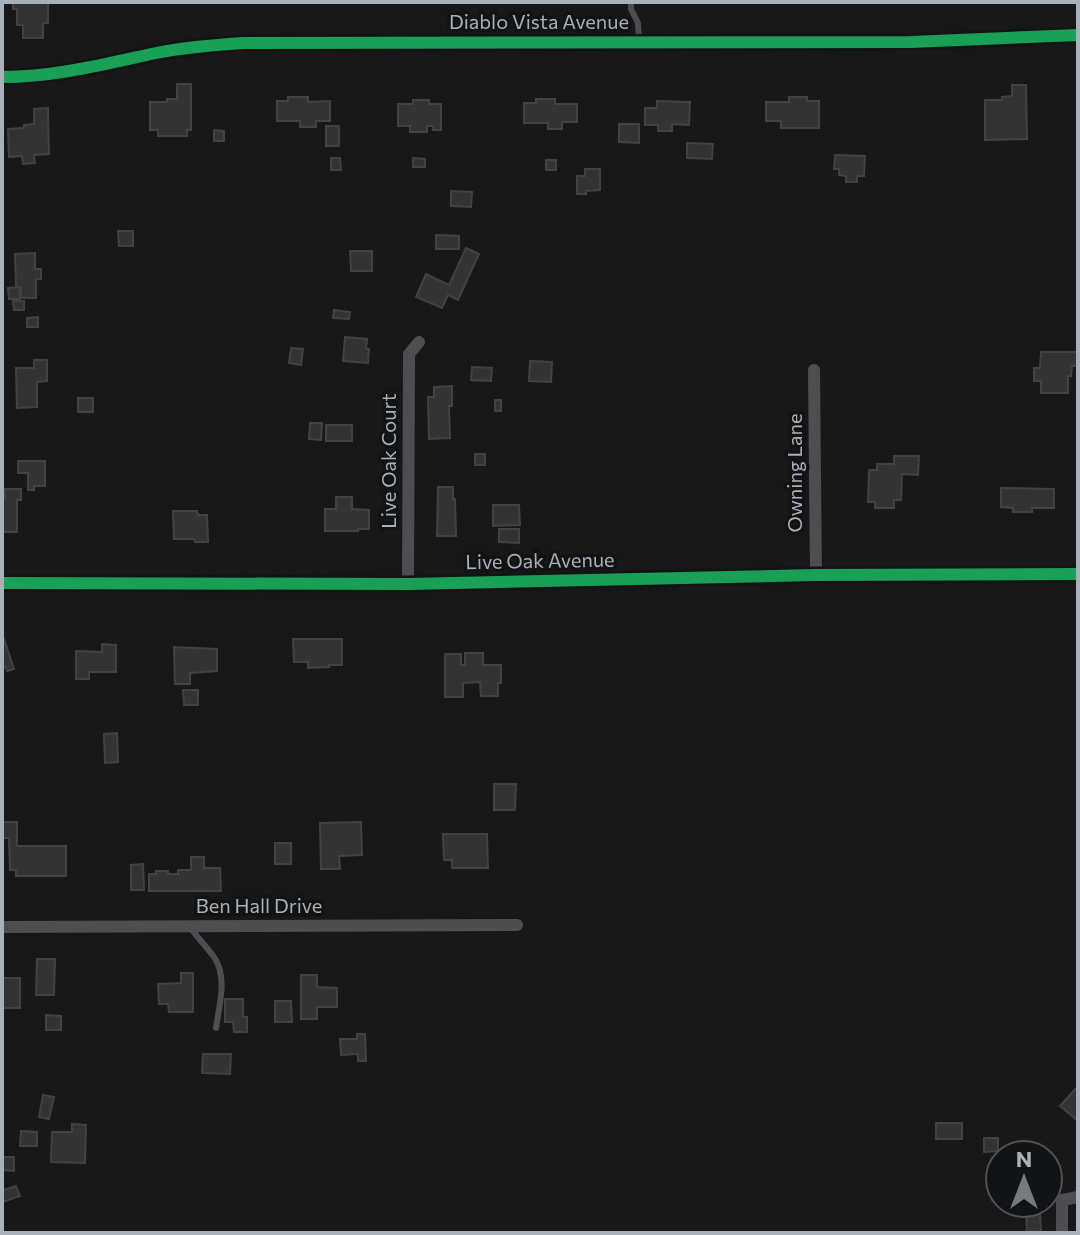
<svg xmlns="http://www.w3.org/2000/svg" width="1080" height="1235" font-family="Commissioner,sans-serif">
<rect width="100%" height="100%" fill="#181818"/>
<g fill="#333334" stroke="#414244" stroke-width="2">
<polygon points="13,2 48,2 48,23 43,23 43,38 23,38 23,25 17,25 17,9 13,9"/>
<polygon points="177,84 191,84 191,130 187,130 187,136 158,136 158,130 150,130 150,102 167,102 167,99 177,99"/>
<polygon points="1012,85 1026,85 1027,139 985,140 985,100 1002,100 1002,97 1012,96"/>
<polygon points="288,97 308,97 308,102 330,101 330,121 316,121 316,127 300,127 300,121 277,121 277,101 288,101"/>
<polygon points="789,97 807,97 807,101 819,101 819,128 781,128 781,121 766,121 766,102 789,102"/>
<polygon points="536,99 555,99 555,104 577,104 577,122 562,122 562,129 548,129 548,123 524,123 524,103 536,103"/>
<polygon points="413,100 429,100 429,104 441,104 441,130 433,130 433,126 427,126 427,132 410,132 410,126 398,126 398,104 413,104"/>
<polygon points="657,101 690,102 689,125 672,124 672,131 658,131 658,125 645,125 645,108 657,108"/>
<polygon points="48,108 49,154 34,155 35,163 23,164 22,156 9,157 8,129 24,128 24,125 34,124 34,109"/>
<polygon points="619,124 639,124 639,143 619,142"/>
<rect x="326" y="126" width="13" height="20"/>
<polygon points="214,130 224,131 224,141 214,141"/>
<polygon points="687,143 713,144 712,159 687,158"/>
<polygon points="835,155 865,156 864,176 857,176 857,182 846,182 846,176 839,175 839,169 834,169"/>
<polygon points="331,158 340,158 341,170 331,170"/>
<polygon points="413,158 425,159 425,167 413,167"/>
<rect x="546" y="160" width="10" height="10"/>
<polygon points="585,169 600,169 600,190 586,191 586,194 577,194 577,176 585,176"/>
<polygon points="451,191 472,192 471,207 451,206"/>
<polygon points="118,231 133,231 133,246 119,246"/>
<polygon points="436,235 459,236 459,249 436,249"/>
<polygon points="466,248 479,254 458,300 448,295 442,308 416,297 426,274 449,285"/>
<polygon points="350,251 372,251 372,271 351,271"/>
<polygon points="35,253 35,269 41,269 41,279 36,279 36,298 21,298 21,287 16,287 15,254"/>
<polygon points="19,287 20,299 9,299 8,288"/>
<polygon points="13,301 24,301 24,310 14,310"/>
<polygon points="334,310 350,312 349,319 333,318"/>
<polygon points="38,317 38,327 27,327 27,318"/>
<polygon points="345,337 367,339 366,349 369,349 368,363 343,361"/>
<polygon points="291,348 303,349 301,365 289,363"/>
<polygon points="1041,352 1078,352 1078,366 1072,366 1071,376 1068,376 1068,393 1041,393 1041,381 1034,381 1034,368 1040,368"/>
<polygon points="34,360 47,360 47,381 37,382 37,407 17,408 16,368 34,368"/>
<polygon points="530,361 552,362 551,382 529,381"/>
<polygon points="472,367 492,368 491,381 471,380"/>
<polygon points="452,386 452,406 449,406 450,438 429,439 428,397 434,397 434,387"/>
<rect x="78" y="398" width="15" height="14"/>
<rect x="495" y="400" width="6" height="11"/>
<polygon points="310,423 322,423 321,440 309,439"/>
<rect x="326" y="425" width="26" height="16"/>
<rect x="475" y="454" width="10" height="11"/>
<polygon points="894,456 919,456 918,475 902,474 901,500 894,500 894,508 875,508 875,502 868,502 869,470 877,470 877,464 894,464"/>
<polygon points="18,461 45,461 45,486 34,486 34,490 28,490 28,473 18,473"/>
<polygon points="438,487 453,487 453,499 455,499 456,536 437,536"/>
<polygon points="1001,488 1054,489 1054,508 1032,508 1032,512 1013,512 1013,508 1001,507"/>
<polygon points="5,489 21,489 21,500 17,500 17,532 2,532 2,498 5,498"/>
<polygon points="336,497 352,497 352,509 369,510 369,529 358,529 358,531 325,531 325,509 336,509"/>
<polygon points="493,505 519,505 520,525 493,526"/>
<polygon points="173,511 197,511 198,515 207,515 208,542 195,542 194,539 174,539"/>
<polygon points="499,529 519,529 519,543 499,542"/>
<polygon points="4,639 14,669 7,671 6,667 2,668 2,640"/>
<polygon points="293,639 342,639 342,665 329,665 329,667 308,668 308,662 294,662"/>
<polygon points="102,644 116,645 116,672 89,672 89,679 76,679 76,651 102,652"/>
<polygon points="174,647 217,649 217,671 190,673 190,684 175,684"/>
<polygon points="465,653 483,653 483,665 501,665 501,683 498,683 498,696 481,696 480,682 463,683 463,697 445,697 445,654 461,654 461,665 465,665"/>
<polygon points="183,690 198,690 198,705 184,705"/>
<polygon points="117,733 118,762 105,763 104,734"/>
<polygon points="494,784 516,784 515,810 494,810"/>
<polygon points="2,822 17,822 17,846 66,846 66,876 16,876 16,870 10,870 9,838 2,838"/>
<polygon points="361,822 362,855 339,856 340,869 321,869 320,823"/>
<polygon points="443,834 487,834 488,868 452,868 452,860 444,860"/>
<rect x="275" y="843" width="16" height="21"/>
<polygon points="191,857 204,857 204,868 220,868 221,891 149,891 149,874 156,874 156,871 168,871 168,874 178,874 178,870 191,870"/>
<polygon points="143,864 144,890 131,890 131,865"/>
<polygon points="37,959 55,959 54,995 36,995"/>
<polygon points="2,960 2,978 20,978 20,1008 2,1008"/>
<polygon points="181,973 193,973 193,1012 169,1012 168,1004 159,1004 158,984 181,983"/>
<polygon points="301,975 317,975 317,987 337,988 337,1007 317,1007 317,1019 301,1019"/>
<polygon points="225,999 243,999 243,1017 247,1017 247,1032 234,1032 233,1022 225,1022"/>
<polygon points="275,1001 291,1001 292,1022 275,1022"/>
<polygon points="46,1015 61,1016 61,1030 46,1030"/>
<polygon points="357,1034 365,1034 366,1061 358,1061 358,1054 341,1055 340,1039 357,1039"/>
<polygon points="203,1054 231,1054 230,1074 202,1073"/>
<polygon points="1078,1086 1078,1121 1060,1106"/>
<polygon points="43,1095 54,1097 49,1119 39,1117"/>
<rect x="936" y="1123" width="26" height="16"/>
<polygon points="72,1124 86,1125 85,1163 51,1162 52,1132 72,1132"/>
<polygon points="21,1131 37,1132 37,1146 20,1146"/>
<polygon points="984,1138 998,1138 998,1151 984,1152"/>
<polygon points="2,1157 14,1157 14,1171 2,1170"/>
<polygon points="2,1186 4,1190 16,1186 20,1196 2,1202"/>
<polygon points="1040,1210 1041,1233 1027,1233 1026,1211"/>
</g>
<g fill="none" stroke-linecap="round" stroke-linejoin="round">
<g stroke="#4d4e51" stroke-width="6">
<polyline points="631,2 631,9 638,23 639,42"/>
<path d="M189 926C197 937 206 946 214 957 228 977 219 1006 216 1028"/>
</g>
<g stroke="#4d4e51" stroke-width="12">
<path d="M2 77C55 77 105 64 156 53 185 47 214 45 243 43L911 42 1078 35"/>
<polyline points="814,370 816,575"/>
<polyline points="2,583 408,584 816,575 1078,574"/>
<polyline points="408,584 409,354 419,342"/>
<polyline points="2,927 517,925"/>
<polyline points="1062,1233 1062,1200 1078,1197"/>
</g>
<defs>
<g id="cycleway">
<path d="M2 77C55 77 105 64 156 53 185 47 214 45 243 43L911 42 1078 35"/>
<polyline points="2,583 408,584 816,575 1078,574"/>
</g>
</defs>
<use href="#cycleway" stroke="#121314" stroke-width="17"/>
<use href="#cycleway" stroke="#1a9f57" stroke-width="12"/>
</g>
<g text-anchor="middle" stroke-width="7" stroke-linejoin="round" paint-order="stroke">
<g font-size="20" fill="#aab0b9" stroke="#121314">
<text x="539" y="29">Diablo Vista Avenue</text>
<text transform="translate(389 461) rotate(-90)" y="7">Live Oak Court</text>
<text transform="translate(795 473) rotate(-90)" y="7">Owning Lane</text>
<text transform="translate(540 561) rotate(-1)" y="7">Live Oak Avenue</text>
<text x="259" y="913">Ben Hall Drive</text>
</g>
</g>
<rect width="1080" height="1235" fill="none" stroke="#aab0b9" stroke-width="8"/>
<g transform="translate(1024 1179)"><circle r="38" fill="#121314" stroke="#4f5256" stroke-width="2"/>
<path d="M0-6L14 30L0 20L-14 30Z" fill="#777b81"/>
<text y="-12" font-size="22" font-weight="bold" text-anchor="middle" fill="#aab0b9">N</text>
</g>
</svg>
